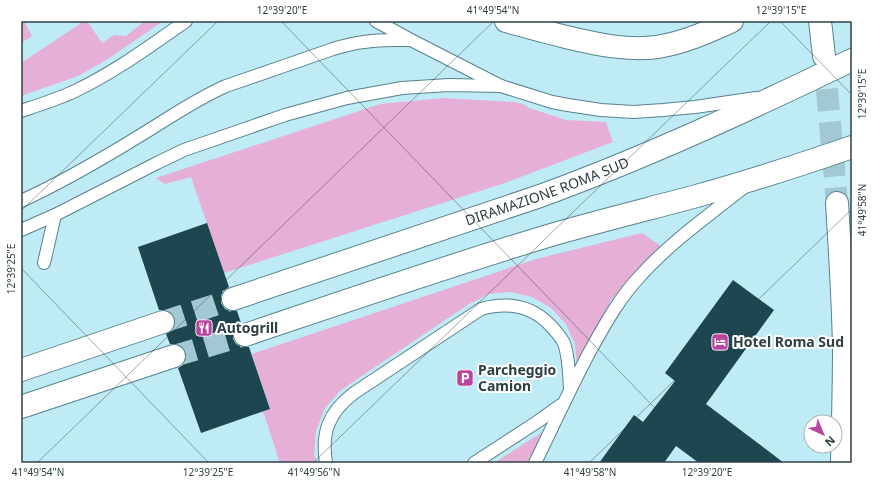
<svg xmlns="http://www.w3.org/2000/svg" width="873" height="484" font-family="'Noto Sans',sans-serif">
<rect width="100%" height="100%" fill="#bfebf6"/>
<g fill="#e6afd5">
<polygon points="21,21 24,21 32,36 21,43"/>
<polygon points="84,21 87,21 102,43 114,35 126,36 145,21 163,21 108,59 78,76 21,96 21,63"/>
<polygon points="444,98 515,102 523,104 529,108 566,120 606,122 613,142 505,183 224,273 191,177 165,184 156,178 380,104"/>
<polygon points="642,233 661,246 611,300 577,366 575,344 566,324 551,308 532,297 511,292 489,294 469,304 341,390 325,408 316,431 314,455 317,463 280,463 263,411 270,408 252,354 536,259"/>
<polygon points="544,431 527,463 494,463"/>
</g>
<g fill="#1d464f">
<polygon points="207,223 229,287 223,291 221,296 221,303 225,309 230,311 237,311 241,323 236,326 233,332 233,339 236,344 242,347 249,347 270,409 201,433 178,368 183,365 186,359 186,352 183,347 177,344 170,344 166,334 173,330 175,325 175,318 171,312 165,310 159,310 138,247"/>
<polygon points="733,280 774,310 706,404 784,463 699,463 676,446 664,463 599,463 634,415 643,422 675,381 665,373"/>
</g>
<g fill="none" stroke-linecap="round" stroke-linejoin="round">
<polyline stroke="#a2c9d3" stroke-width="22" stroke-dasharray="22 11" stroke-linecap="butt" points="824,56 837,203"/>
<g stroke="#a2c9d3" stroke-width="22" stroke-dasharray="22 11" stroke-linecap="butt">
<polyline points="163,322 233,299"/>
<polyline points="174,356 245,335"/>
</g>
<defs>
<g id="lane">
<polyline points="376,21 411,40 501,86 552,102 568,105 601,110 633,112 663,110 695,107 756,98"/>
<path d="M21 111C39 105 58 99 75 91 115 72 150 46 186 21"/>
<path d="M21 201C63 182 102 159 141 135 169 118 196 99 226 86L333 49C343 46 354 43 364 42 380 39 396 40 411 40"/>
<polyline points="21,230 55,215 157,163 184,150 285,115 347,98 402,88 449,85 501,86"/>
<polyline points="44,263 55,215"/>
<path d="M326 463C321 432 329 412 354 393L481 309C506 302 530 305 549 324 555 330 560 336 564 343 569 357 569 374 570 389"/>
<polyline points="474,463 537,422 561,405"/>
<path d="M535 463C553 426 570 389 589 353 604 326 619 298 641 275 671 242 709 215 743 188"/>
</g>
<path id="street" d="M506 21C526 27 546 32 566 37 595 44 627 51 657 47 683 43 708 32 732 21"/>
<g id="secondary">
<polyline points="820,21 824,56"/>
<path d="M837 203C840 251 843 299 844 347 844 386 843 424 842 463"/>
</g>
<g id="highway">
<path id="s1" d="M233 299 540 196C647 157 750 109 852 60"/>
<path d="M245 335C349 300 453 264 558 233 603 220 648 209 693 197 747 182 800 165 852 147"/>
<polyline points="21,370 163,322"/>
<polyline points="21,407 174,356"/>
</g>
</defs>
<use href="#lane" stroke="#58828b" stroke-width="14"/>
<use href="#street" stroke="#58828b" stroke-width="24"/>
<use href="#secondary" stroke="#58828b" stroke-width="24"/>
<use href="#highway" stroke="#58828b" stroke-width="24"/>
<use href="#lane" stroke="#fff" stroke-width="12"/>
<use href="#street" stroke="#fff" stroke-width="22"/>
<use href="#secondary" stroke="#fff" stroke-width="22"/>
<use href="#highway" stroke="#fff" stroke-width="22"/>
</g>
<path fill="none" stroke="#2f4045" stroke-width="1" stroke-opacity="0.45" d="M281 21 708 463M780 21 852 95M21 211 218 21M21 268 209 463M37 463 494 21M313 463 771 21M589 463 852 209"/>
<defs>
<symbol id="restaurant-square" viewBox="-11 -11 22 22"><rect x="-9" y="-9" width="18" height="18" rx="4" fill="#b8459e" stroke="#fff"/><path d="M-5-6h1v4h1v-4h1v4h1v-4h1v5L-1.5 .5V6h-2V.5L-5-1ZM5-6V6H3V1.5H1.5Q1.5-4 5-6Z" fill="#fff"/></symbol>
<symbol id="hotel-square" viewBox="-11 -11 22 22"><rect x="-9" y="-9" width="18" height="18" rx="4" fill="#b8459e" stroke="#fff"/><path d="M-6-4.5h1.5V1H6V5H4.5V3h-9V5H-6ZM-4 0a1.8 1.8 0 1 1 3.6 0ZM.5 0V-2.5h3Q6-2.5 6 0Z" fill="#fff"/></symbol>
<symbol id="parking-square" viewBox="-11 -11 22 22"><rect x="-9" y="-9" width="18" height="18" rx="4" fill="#b8459e" stroke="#fff"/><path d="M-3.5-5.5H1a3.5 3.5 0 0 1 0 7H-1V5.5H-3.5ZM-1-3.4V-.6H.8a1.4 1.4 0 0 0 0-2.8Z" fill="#fff"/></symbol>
</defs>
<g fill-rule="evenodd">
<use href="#restaurant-square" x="194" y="318" width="20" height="20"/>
<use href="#hotel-square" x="710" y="332" width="20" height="20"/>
<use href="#parking-square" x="455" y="368" width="20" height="20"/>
</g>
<g text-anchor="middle" stroke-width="4" stroke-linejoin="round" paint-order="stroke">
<g font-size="14" fill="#2f4045" stroke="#fff">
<text dy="5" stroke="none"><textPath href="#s1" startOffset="332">DIRAMAZIONE ROMA SUD</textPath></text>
</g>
<g font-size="14" font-weight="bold" fill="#2f4045" stroke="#fff" text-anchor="start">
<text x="217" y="333">Autogrill</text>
<text x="733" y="347">Hotel Roma Sud</text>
<text x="478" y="375">Parcheggio<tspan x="478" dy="16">Camion</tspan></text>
</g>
</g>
<rect width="873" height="484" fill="none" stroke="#ffffff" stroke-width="44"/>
<g transform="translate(823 434) rotate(136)"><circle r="19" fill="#ffffff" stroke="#acb3b5"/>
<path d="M0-3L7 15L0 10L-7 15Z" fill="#b8459e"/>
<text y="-6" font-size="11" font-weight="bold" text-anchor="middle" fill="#2f4045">N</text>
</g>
<rect x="22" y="22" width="829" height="440" fill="none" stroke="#2f4045" stroke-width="1.5"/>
<g font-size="10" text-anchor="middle" fill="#2f4045">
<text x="282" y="14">12°39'20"E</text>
<text x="493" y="14">41°49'54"N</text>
<text x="781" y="14">12°39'15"E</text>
<text transform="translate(862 94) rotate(-90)" y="4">12°39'15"E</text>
<text transform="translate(862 210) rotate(-90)" y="4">41°49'58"N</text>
<text transform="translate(11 269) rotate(-90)" y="4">12°39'25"E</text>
<text x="38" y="476">41°49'54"N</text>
<text x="208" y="476">12°39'25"E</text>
<text x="314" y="476">41°49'56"N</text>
<text x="590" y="476">41°49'58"N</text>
<text x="707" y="476">12°39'20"E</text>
</g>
</svg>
